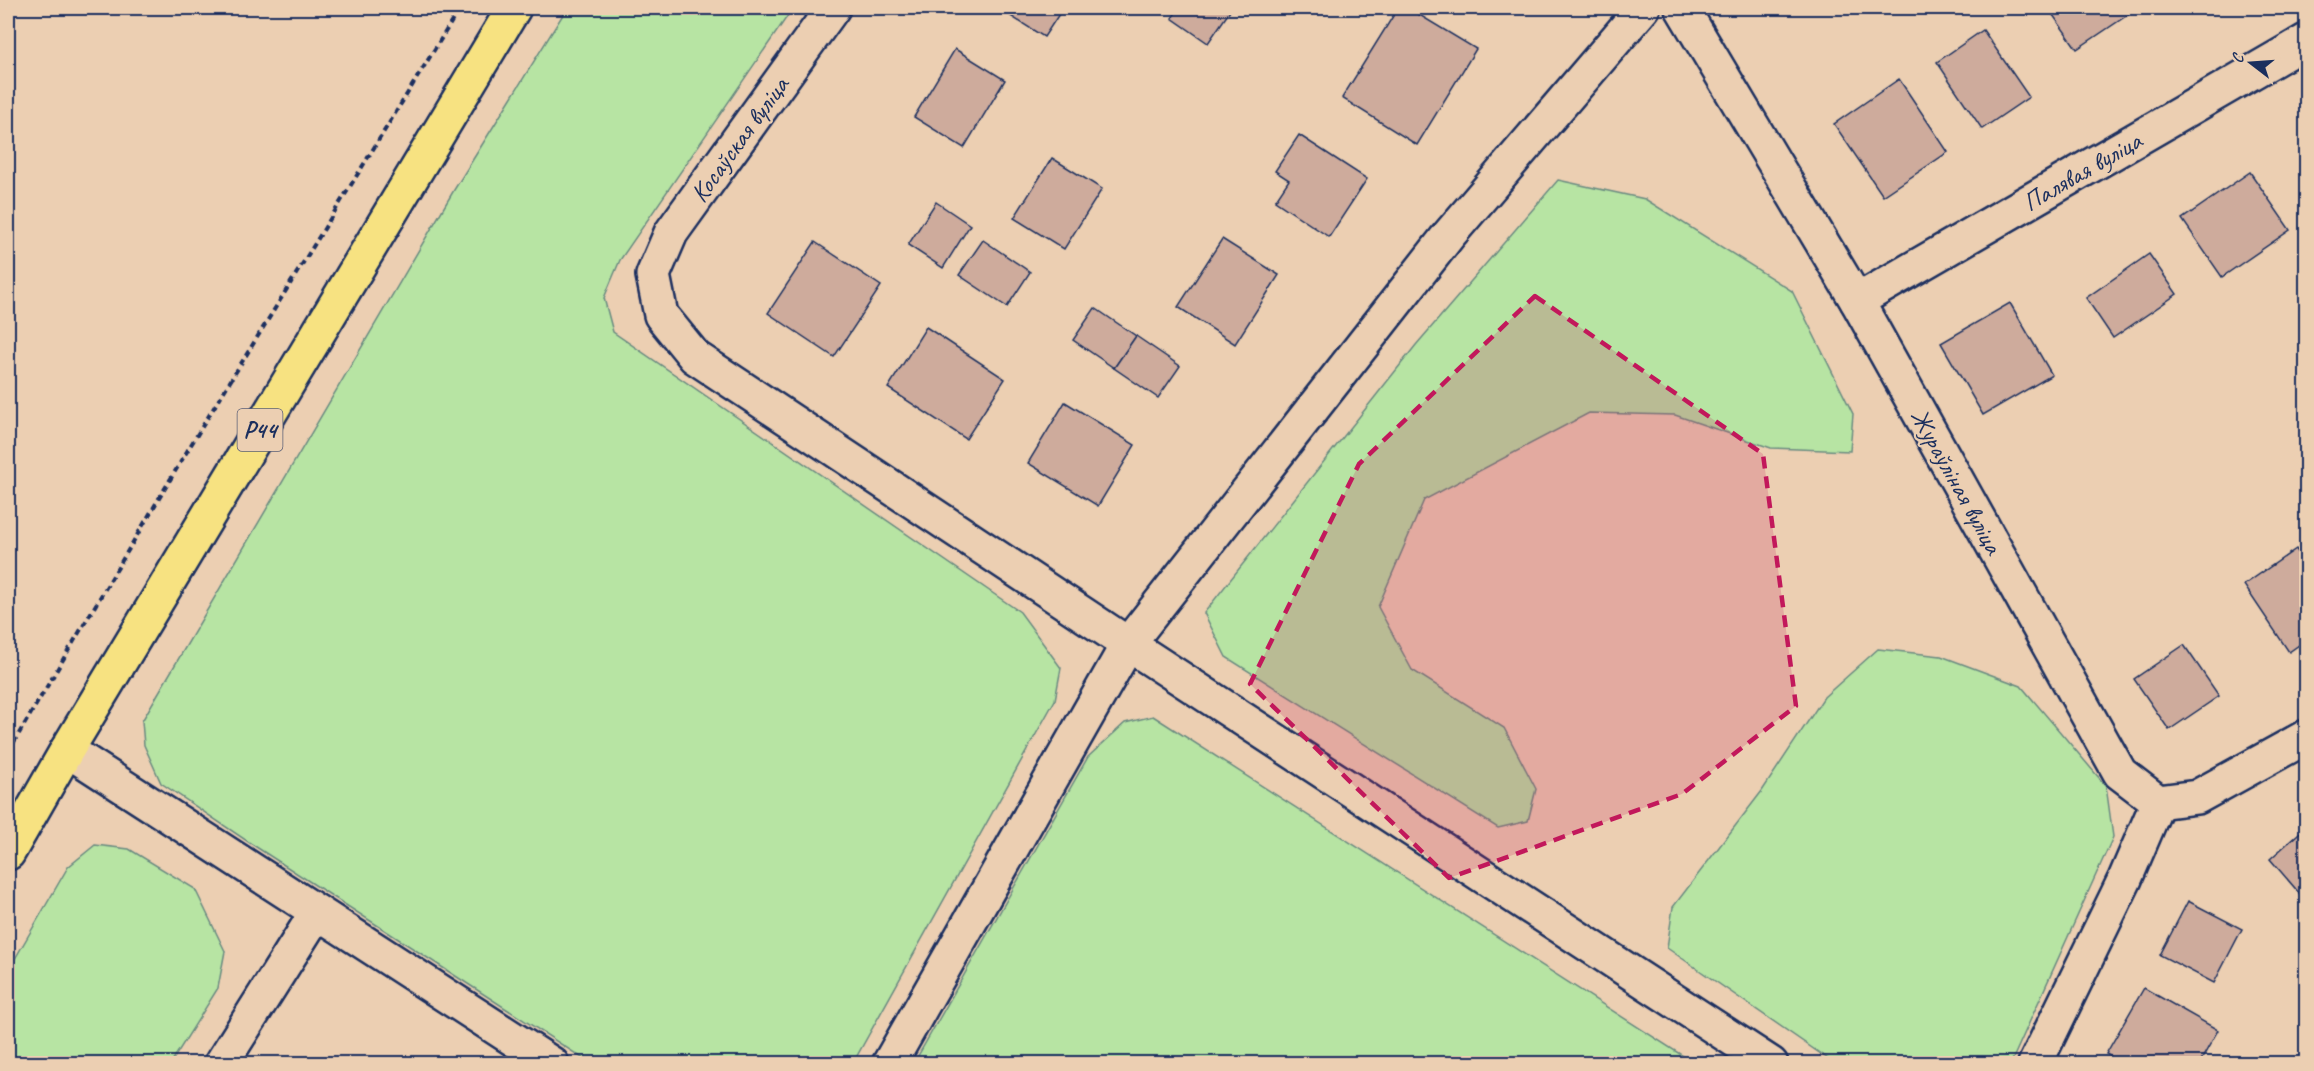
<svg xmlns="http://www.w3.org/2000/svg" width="2314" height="1071" font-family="Caveat,sans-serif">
<rect width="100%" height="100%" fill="#eccfb2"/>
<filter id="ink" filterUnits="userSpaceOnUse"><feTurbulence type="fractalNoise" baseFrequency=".0167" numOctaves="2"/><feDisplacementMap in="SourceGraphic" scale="12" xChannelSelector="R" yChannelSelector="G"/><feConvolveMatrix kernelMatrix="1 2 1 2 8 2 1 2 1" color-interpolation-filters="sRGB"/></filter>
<g filter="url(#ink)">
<g fill="#b7e4a3" stroke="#698a80" stroke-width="1.5">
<polygon points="567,8 793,8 620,260 604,298 613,332 1020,612 1061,668 1055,700 853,1063 590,1063 250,843 161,783 144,745 142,721 454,190"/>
<polygon points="1558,180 1645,199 1792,291 1853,414 1850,451 1771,448 1675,415 1589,413 1424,500 1378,607 1412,670 1504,728 1536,789 1528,821 1498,828 1226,657 1204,613 1416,345"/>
<polygon points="1878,649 1941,656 2021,686 2106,786 2113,837 2011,1063 1834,1063 1667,948 1673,907 1762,791 1824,697"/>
<polygon points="1153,716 1694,1063 914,1063 1088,757 1125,723"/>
<polygon points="95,845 129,849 195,889 225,951 218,988 171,1063 8,1063 8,971 68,867"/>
</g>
<g fill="#ceab9c" stroke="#1b2f5e" stroke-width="1.5">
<polygon points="998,8 1063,8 1044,37"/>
<polygon points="1179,8 1232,8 1208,43 1172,18"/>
<polygon points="1398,8 1408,8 1476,49 1417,145 1342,98"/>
<polygon points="2048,8 2138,8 2077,49"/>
<polygon points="1983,30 2029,97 1982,129 1937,62"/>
<polygon points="955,49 1005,80 964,148 914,117"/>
<polygon points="1899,79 1948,152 1883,196 1834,124"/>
<polygon points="1299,135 1367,179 1329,237 1275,201 1289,180 1275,171"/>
<polygon points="1052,158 1102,189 1064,249 1014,218"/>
<polygon points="2250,172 2290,230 2222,277 2182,219"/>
<polygon points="936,202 970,225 943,268 908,245"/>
<polygon points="1222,239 1279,275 1235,344 1178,307"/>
<polygon points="983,240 1030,272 1007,307 959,275"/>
<polygon points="815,242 881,286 834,357 768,313"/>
<polygon points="2149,254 2177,294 2113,338 2086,298"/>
<polygon points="2010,303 2052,375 1983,415 1941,343"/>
<polygon points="1095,308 1136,336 1114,368 1073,340"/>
<polygon points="926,327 1005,379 966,439 888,388"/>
<polygon points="1136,336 1180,366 1158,398 1114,368"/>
<polygon points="1065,402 1135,445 1098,506 1028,463"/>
<polygon points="2296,549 2306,565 2306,640 2289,652 2244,585"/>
<polygon points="2184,645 2219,696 2169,730 2134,679"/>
<polygon points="2306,827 2306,901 2270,859"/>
<polygon points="2188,901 2242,929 2214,983 2160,955"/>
<polygon points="2144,988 2218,1030 2199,1064 2124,1064 2106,1054"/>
</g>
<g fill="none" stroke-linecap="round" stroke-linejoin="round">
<defs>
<g id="minor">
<polyline points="833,8 671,233 653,275 661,315 695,357 1128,644 1771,1064"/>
<polyline points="1682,8 1857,301 2120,773 2158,802 2197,797 2306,737"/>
<polyline points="1857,301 2306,41"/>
<polyline points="67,750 552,1064"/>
<polyline points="221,1064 317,912"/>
<polyline points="889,1064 1128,644 1448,236 1643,8"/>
<polyline points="2035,1064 2125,879 2158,802"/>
</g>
<polyline id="major" points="8,853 67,750 514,8"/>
</defs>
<use href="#minor" stroke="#1b2f5e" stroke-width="38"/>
<use href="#major" stroke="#1b2f5e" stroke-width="38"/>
<polyline stroke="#1b2f5e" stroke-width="4" stroke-dasharray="6 4.5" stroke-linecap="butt" points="8,752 189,448 460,8"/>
<use href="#minor" stroke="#eccfb2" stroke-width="33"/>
<use href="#major" stroke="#f7e281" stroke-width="33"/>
</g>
</g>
<path fill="#c2185b" fill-opacity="0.2" stroke="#c2185b" stroke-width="4.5" stroke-dasharray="12 8" stroke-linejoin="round" d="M1535 296 1763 454 1796 706 1682 794 1449 878 1250 684 1359 464Z"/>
<g text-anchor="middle" stroke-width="4.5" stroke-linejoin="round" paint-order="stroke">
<rect fill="#eccfb2" stroke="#5a5f77" stroke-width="1.5" x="237.5" y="409" width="45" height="42" rx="4.5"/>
<g font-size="24" font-weight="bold" fill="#1b2f5e">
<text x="260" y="438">Р44</text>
</g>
<g font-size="26" fill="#1b2f5e" stroke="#eccfb2">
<text transform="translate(739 139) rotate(-54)" y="9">Косаўская вуліца</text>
<text transform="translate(2082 171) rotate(-30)" y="9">Палявая вуліца</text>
<text transform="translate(1957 481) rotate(61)" y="9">Жураўліная вуліца</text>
</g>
</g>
<rect width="2314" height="1071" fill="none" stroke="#eccfb2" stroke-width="30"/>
<rect x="15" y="15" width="2284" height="1041" fill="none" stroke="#1b2f5e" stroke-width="2" filter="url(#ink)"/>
<g transform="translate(2251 63) rotate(287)" stroke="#eccfb2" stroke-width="4.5" paint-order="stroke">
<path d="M0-4.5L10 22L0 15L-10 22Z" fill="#1b2f5e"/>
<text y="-9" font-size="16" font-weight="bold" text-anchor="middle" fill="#1b2f5e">С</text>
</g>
</svg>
